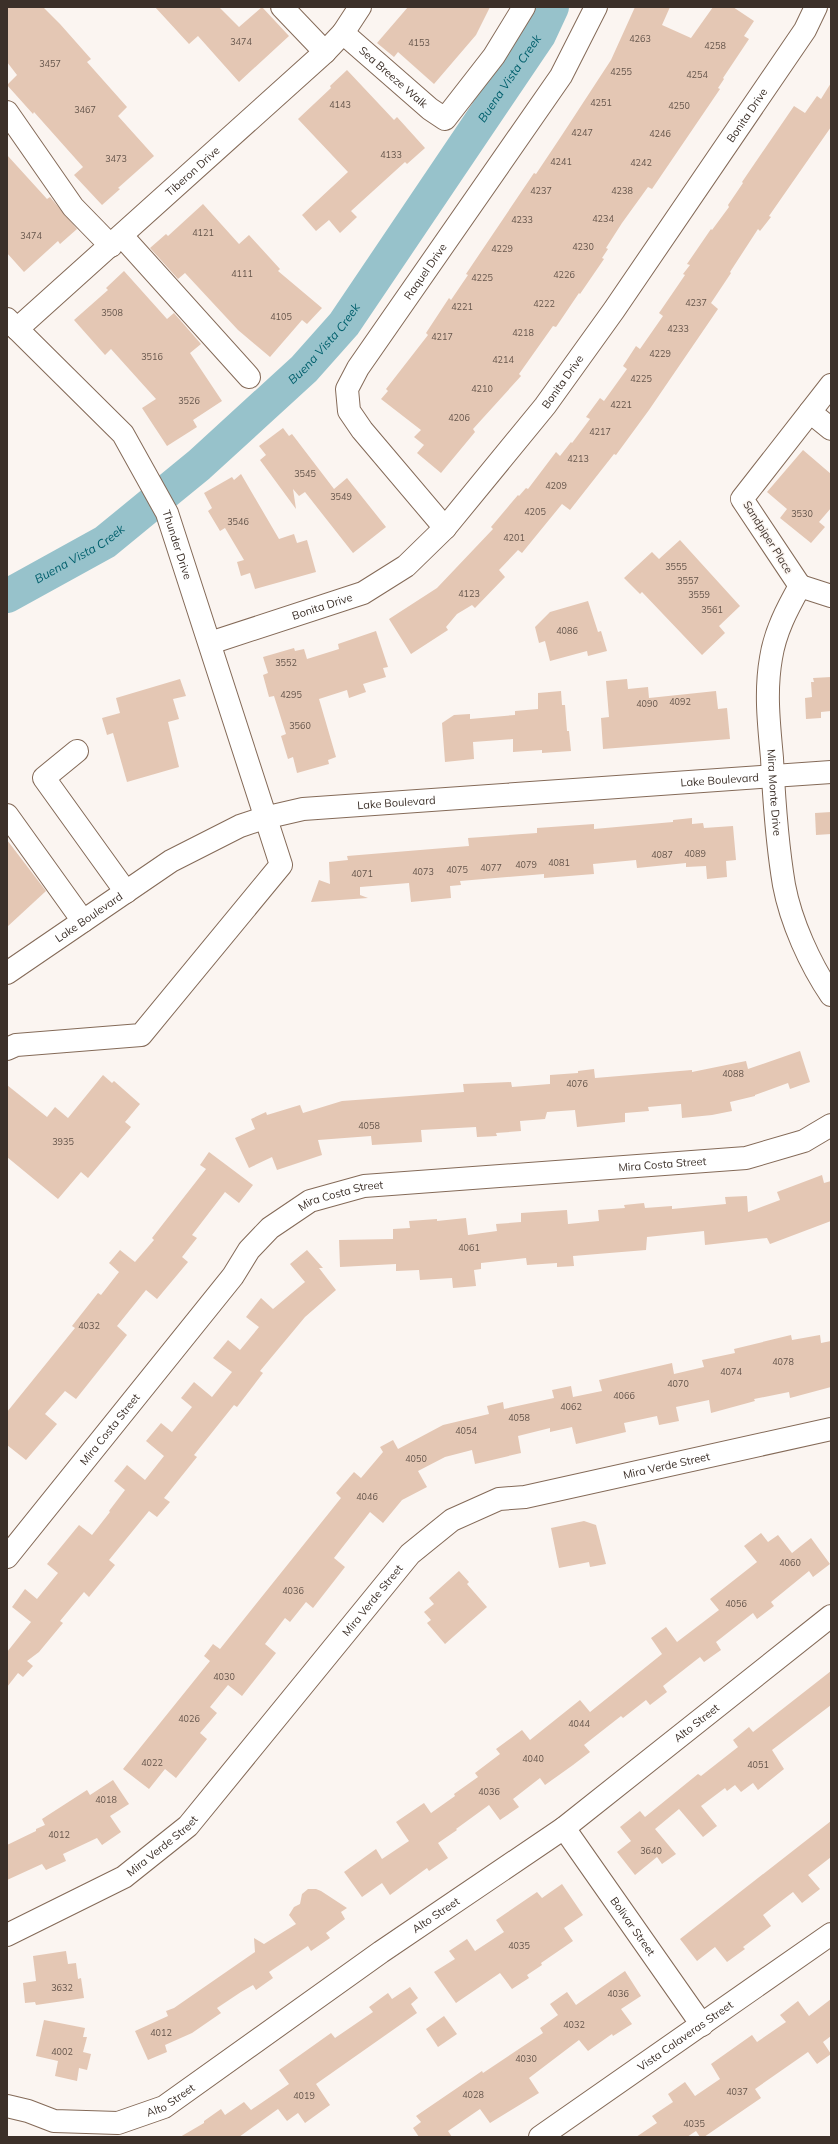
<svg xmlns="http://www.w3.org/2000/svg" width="838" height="2144" font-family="Mulish,sans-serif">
<rect width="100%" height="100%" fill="#fbf5f1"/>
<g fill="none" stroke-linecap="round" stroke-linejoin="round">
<path stroke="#97c2cb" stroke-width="34" id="s1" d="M7 596 105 542 199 465 304 369 344 324 539 35 552 7"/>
</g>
<g fill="#e4c7b4">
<polygon points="7,7 43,7 60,24 91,59 87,62 127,107 118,116 154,156 118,188 120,189 102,205 74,175 83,167 34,112 33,114 7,85 17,75 7,62"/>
<polygon points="155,7 219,7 239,27 262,7 289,36 239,82 198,36 189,44"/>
<polygon points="408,7 490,7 476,35 434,84 398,52 394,57 377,43"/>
<polygon points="635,7 670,7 662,25 691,38 713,7 733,7 754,21 744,36 749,39 723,78 724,79 718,88 720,89 652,189 648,187 622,223 606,248 608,249 602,258 604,259 580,294 579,293 556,327 553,326 519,374 521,376 473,429 475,432 441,473 417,453 424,445 414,437 421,430 381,399 388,391 386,389 428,335 426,333 449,298 451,300 468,275 466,274 534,173 536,174 562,135 611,60"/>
<polygon points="347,70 394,120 397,117 425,148 407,164 405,162 351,211 357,217 340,233 329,220 316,231 302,215 348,172 298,119 331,88 330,86"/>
<polygon points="831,83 831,127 769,216 771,217 760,231 758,229 730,272 731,273 711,303 718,309 649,410 616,455 614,454 570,510 562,504 522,553 518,550 499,570 505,577 475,608 472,605 457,614 446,627 448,630 411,654 389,619 437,588 493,529 491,527 518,495 519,496 526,488 528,489 556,452 560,456 571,442 572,443 590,419 586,417 600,398 604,401 627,369 623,366 636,346 640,349 663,316 659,313 685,275 683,274 690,265 687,264 711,229 712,230 729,207 728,205 743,183 742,182 794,106 805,113 817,96 821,99"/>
<polygon points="7,155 47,199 50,197 77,229 60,244 58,241 24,272 7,253"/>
<polygon points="203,204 239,244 249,235 280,269 278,271 322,308 307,324 302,320 270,357 238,330 185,273 178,279 150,248 166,234 168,236"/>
<polygon points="124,271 167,319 174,313 201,344 190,353 222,401 193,420 197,427 167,446 142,408 156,399 111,349 105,355 74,320 108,290 106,288"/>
<polygon points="283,428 289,436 292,434 334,489 347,478 386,527 353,553 305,492 299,496 293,489 296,509 260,460 266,455 259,446"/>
<polygon points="803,450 831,474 831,508 819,522 825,527 811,543 780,518 787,509 767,492"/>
<polygon points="241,474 279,539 294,534 297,543 307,540 316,572 255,589 250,573 241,576 237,562 244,560 225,528 220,531 208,511 212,508 204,493 232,477 234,480"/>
<polygon points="680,540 740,606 719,626 725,633 702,655 642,592 640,594 624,578 652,552 659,559"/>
<polygon points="588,601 598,632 601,631 607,651 588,656 587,651 550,661 545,641 539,643 535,627 550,612"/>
<polygon points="376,631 388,667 383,668 386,677 363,684 366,692 349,698 347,690 319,699 336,757 328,760 329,764 297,773 293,757 288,759 281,736 286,734 274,696 269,697 263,675 268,673 263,657 294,648 295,651 304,649 307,659 339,649 338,644"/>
<polygon points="831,677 831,711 821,712 821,718 806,719 805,698 812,697 811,682 814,682 813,678"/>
<polygon points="180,679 186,696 173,699 179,719 168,722 179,767 127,782 113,733 107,735 102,718 120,713 116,698"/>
<polygon points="627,679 628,689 648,687 649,698 716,691 718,709 727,708 730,739 603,749 601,718 609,717 606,681"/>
<polygon points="561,691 562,705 565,705 567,731 569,731 571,751 542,753 542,750 513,752 513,739 473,742 474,759 445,762 442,723 454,715 470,714 470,719 515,715 515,711 538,709 538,693"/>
<polygon points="831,812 831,834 816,835 815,813"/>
<polygon points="692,818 692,824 703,823 704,828 733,826 736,860 726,861 727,877 707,879 706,866 686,867 686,863 637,868 636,860 593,864 594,874 544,878 544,874 460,881 461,885 450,886 451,898 411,902 409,883 360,887 360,895 368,898 311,902 319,880 330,884 329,862 348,860 347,856 469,846 468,838 537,833 537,828 594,824 594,829 673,822 673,820"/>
<polygon points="7,840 46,891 7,927"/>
<polygon points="800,1051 810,1082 790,1089 788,1083 755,1095 755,1096 730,1102 732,1111 712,1115 682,1118 681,1104 648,1107 649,1111 625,1113 625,1122 577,1127 575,1110 547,1112 545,1119 520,1121 521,1131 496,1133 497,1136 477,1137 476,1127 421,1130 422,1142 372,1145 371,1136 318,1140 322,1155 277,1170 272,1157 249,1168 235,1138 255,1129 251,1119 266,1112 267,1115 300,1105 303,1113 342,1101 464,1092 463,1084 511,1082 512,1087 550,1084 550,1075 578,1073 578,1071 594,1069 595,1078 692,1070 692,1072 746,1061 748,1069"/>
<polygon points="103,1075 112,1083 114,1081 140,1104 125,1122 131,1127 88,1178 81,1172 58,1199 7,1157 7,1085 47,1117 55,1107 68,1118"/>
<polygon points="209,1152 253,1185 239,1203 225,1192 192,1235 197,1238 182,1257 188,1262 157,1299 146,1290 117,1326 127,1335 76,1399 65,1391 45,1414 57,1424 26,1460 7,1445 7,1412 75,1328 72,1326 98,1293 101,1295 119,1272 109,1263 120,1250 135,1262 154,1240 152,1238 206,1169 200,1165"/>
<polygon points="822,1175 824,1183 831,1181 831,1221 770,1244 767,1238 705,1245 704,1231 647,1237 646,1250 573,1256 574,1266 557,1267 557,1263 527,1265 526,1258 481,1263 481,1269 474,1270 476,1286 453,1288 452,1278 420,1280 419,1270 396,1271 396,1264 340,1267 339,1240 393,1239 393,1229 410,1228 409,1221 437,1219 437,1221 466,1218 468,1235 497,1231 496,1224 521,1222 521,1213 567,1210 568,1224 599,1221 598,1210 625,1208 624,1205 644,1203 645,1208 672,1206 672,1209 726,1204 725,1197 747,1196 748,1212 780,1200 777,1192"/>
<polygon points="307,1250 323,1268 319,1268 336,1290 305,1317 260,1371 263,1373 237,1407 234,1405 194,1455 197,1457 164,1498 170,1502 157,1517 149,1511 109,1560 115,1565 89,1597 84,1592 60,1621 63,1623 39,1652 27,1661 33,1666 23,1677 18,1673 7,1687 7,1652 31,1622 12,1607 25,1589 37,1599 58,1573 47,1564 79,1525 92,1535 110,1512 109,1511 125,1490 114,1481 127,1465 145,1480 164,1456 146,1441 161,1423 172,1432 192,1407 181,1398 194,1382 212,1397 232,1372 213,1358 228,1340 240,1350 259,1327 246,1317 261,1298 273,1309 305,1282 290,1264"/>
<polygon points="791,1335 792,1340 820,1335 821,1343 831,1341 831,1387 790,1398 789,1392 754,1399 755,1401 711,1413 709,1400 676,1407 679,1421 659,1425 657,1416 624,1423 626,1432 576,1444 572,1427 550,1432 550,1428 518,1436 521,1453 475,1464 472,1450 445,1457 418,1471 427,1487 402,1500 383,1523 370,1512 334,1558 345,1567 313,1608 306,1602 290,1622 285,1618 265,1644 276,1653 242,1696 228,1685 210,1707 217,1713 200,1733 207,1739 176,1778 165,1769 149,1789 123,1769 210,1661 204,1656 213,1644 220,1649 341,1498 336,1493 354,1472 361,1478 383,1452 380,1447 393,1440 398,1449 443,1425 489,1414 487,1406 503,1402 504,1409 554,1398 552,1390 571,1386 573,1397 602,1391 599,1380 672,1363 674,1374 704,1367 702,1360 735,1353 734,1349"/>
<polygon points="584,1521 596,1525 606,1564 590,1567 589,1562 559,1568 551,1528"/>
<polygon points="761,1533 768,1542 778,1535 792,1553 811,1538 830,1564 813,1577 809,1571 771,1602 774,1606 757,1619 753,1613 716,1642 721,1650 704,1662 700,1657 663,1686 667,1692 650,1705 646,1700 623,1718 621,1716 584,1745 590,1752 573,1765 545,1785 540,1778 513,1799 519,1807 500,1820 489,1805 456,1829 457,1830 438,1843 448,1858 429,1871 427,1868 390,1895 382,1883 362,1897 344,1872 376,1849 382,1859 409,1841 396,1822 424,1803 431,1813 455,1796 454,1794 478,1777 475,1773 500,1754 496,1749 522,1730 530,1740 580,1700 590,1712 662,1654 651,1638 666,1627 677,1642 719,1610 710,1599 757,1562 744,1546"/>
<polygon points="459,1571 469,1582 467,1584 487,1607 445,1644 427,1623 431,1620 424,1612 434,1604 429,1598"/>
<polygon points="831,1671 831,1705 772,1750 784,1769 758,1790 753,1783 741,1792 735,1785 727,1791 725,1788 701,1806 717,1826 703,1837 679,1809 655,1829 676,1854 662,1864 657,1857 635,1875 617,1852 631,1841 620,1827 640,1811 645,1817 698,1774 701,1776 738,1747 733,1740 749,1727 753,1732"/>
<polygon points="113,1780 129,1804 110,1816 121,1832 102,1845 97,1838 63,1854 66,1861 46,1870 42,1864 7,1880 7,1845 36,1831 36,1829 45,1825 42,1819 87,1790 90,1795"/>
<polygon points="831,1821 831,1857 808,1875 820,1889 802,1903 793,1892 763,1915 771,1926 743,1947 745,1949 727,1962 715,1947 697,1961 680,1939"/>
<polygon points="562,1884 583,1915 564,1928 573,1941 541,1963 542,1965 527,1975 529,1978 512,1989 500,1973 456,2003 434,1972 455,1959 449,1951 467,1939 475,1951 504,1932 496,1920 537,1892 542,1898"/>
<polygon points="308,1889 316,1889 321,1891 347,1908 341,1912 345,1919 326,1933 330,1938 311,1951 308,1946 269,1972 273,1978 256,1990 253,1985 241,1992 217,2008 221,2013 192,2033 165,2045 167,2052 148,2060 135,2031 168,2016 166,2011 174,2008 255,1952 254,1938 264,1944 296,1924 289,1915 294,1907 300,1904 302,1894"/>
<polygon points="66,1951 68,1964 76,1963 78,1979 81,1978 84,1998 36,2005 35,2002 25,2003 23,1983 36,1981 33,1956"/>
<polygon points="625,1971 641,1996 621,2009 632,2024 613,2036 612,2034 588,2051 579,2040 529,2078 539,2093 490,2123 480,2109 448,2131 452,2137 419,2137 413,2128 421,2122 416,2116 482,2071 483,2073 543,2033 540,2028 558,2015 550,2004 567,1992 576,2005"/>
<polygon points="410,1987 418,1998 411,2004 417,2013 316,2084 330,2105 305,2123 298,2113 287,2121 278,2109 239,2137 180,2137 204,2123 204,2121 221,2109 225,2115 244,2102 251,2110 289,2084 279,2070 331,2033 335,2038 373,2012 369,2007 388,1993 392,1999"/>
<polygon points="831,1999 831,2036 823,2042 831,2054 817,2064 808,2052 755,2089 761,2098 704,2137 700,2137 696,2131 687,2137 636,2137 657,2123 652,2116 673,2102 668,2094 685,2082 695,2096 720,2079 711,2064 752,2035 757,2042 786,2022 780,2015 798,2001 809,2016"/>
<polygon points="444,2016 457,2034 438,2047 426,2029"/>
<polygon points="44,2020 85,2028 83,2037 87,2037 83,2052 91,2054 87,2070 79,2068 77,2081 55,2076 58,2061 36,2056"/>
</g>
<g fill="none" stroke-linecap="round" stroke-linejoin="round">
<defs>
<g id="minor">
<polyline points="282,7 325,52"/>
<path id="s2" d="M343 33 430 109 445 119 494 56 524 7"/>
<polyline points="7,112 73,207 111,246"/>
<polyline points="122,236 249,377"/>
<path id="s3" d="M7 319 123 434 167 513 281 865 141 1035 16 1045 7 1049"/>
<path id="s4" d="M17 329 325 52 343 33 360 7"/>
<polyline points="810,412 831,429"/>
<path id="s5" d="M445 528 362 430 349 411 347 389 358 368 561 76 596 7"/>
<path id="s6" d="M800 586C787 609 775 632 771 658 765 692 769 725 772 758 774 800 777 843 784 885 791 922 810 964 831 995"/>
<polyline points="800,586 742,499 831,385"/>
<polyline points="800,586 831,596"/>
<path id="s7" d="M210 643 363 593 406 566 445 528 545 406 614 310 805 30 816 7"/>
<polyline points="77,751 44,778 126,892"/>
<polyline points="7,815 83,921"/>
<path id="s8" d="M7 1557 233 1276 249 1250 270 1228 310 1201 364 1186 746 1158 804 1141 831 1125"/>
<path id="s9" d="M564 1828 702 2025"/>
<path id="s10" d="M7 1935 124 1877 188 1826 410 1554 452 1520 499 1499 525 1497 831 1429"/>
<path id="s11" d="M7 2106 28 2111 54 2121 118 2123 164 2107 381 1952 564 1828 831 1616"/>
<path id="s12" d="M540 2137 831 1934"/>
</g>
<g id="major">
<path id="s13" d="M7 973 171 861 240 826 264 818 303 809 831 772"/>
</g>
</defs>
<use href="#minor" stroke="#846a58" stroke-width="24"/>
<use href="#major" stroke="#846a58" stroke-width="24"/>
<use href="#minor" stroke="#fff" stroke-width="22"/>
<use href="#major" stroke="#fff" stroke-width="22"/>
</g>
<g text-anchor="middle" stroke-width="3" stroke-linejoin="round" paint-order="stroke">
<g font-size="9" fill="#66564c">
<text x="640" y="42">4263</text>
<text x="241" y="45">3474</text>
<text x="419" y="46">4153</text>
<text x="715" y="49">4258</text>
<text x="50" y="67">3457</text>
<text x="621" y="75">4255</text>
<text x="697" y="78">4254</text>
<text x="601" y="106">4251</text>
<text x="340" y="108">4143</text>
<text x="679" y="109">4250</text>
<text x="85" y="113">3467</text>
<text x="582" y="136">4247</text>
<text x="660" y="137">4246</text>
<text x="391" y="158">4133</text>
<text x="116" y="162">3473</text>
<text x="561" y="165">4241</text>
<text x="641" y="166">4242</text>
<text x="541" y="194">4237</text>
<text x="622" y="194">4238</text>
<text x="603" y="222">4234</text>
<text x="522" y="223">4233</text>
<text x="203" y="236">4121</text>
<text x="31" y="239">3474</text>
<text x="583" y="250">4230</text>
<text x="502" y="252">4229</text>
<text x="242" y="277">4111</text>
<text x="564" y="278">4226</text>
<text x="482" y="281">4225</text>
<text x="696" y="306">4237</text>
<text x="544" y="307">4222</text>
<text x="462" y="310">4221</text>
<text x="112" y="316">3508</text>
<text x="281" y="320">4105</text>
<text x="678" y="332">4233</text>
<text x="523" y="336">4218</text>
<text x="442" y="340">4217</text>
<text x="660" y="357">4229</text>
<text x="152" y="360">3516</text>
<text x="503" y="363">4214</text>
<text x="641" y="382">4225</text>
<text x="482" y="392">4210</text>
<text x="189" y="404">3526</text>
<text x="621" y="408">4221</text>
<text x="459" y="421">4206</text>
<text x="600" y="435">4217</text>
<text x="578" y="462">4213</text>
<text x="305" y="477">3545</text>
<text x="556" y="489">4209</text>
<text x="341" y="500">3549</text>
<text x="535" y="515">4205</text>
<text x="802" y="517">3530</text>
<text x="238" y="525">3546</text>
<text x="514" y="541">4201</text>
<text x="676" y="570">3555</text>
<text x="688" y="584">3557</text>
<text x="469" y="597">4123</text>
<text x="699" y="598">3559</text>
<text x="712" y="613">3561</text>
<text x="567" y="634">4086</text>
<text x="286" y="666">3552</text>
<text x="291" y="698">4295</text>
<text x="680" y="705">4092</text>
<text x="647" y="707">4090</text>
<text x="300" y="729">3560</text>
<text x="695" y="857">4089</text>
<text x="662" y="858">4087</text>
<text x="559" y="866">4081</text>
<text x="526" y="868">4079</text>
<text x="491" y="871">4077</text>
<text x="457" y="873">4075</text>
<text x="423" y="875">4073</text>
<text x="362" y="877">4071</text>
<text x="733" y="1077">4088</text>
<text x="577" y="1087">4076</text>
<text x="369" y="1129">4058</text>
<text x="63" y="1145">3935</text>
<text x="469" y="1251">4061</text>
<text x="89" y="1329">4032</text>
<text x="783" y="1365">4078</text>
<text x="731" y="1375">4074</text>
<text x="678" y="1387">4070</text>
<text x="624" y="1399">4066</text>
<text x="571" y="1410">4062</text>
<text x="519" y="1421">4058</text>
<text x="466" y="1434">4054</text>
<text x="416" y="1462">4050</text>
<text x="367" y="1500">4046</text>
<text x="790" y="1566">4060</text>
<text x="293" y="1594">4036</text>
<text x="736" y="1607">4056</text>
<text x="224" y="1680">4030</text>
<text x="189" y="1722">4026</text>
<text x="579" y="1727">4044</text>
<text x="533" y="1762">4040</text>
<text x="152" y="1766">4022</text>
<text x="758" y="1768">4051</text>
<text x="489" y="1795">4036</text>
<text x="106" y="1803">4018</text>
<text x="59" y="1838">4012</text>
<text x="651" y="1854">3640</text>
<text x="519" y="1949">4035</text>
<text x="62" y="1991">3632</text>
<text x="618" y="1997">4036</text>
<text x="574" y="2028">4032</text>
<text x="161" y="2036">4012</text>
<text x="62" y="2055">4002</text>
<text x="526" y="2062">4030</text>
<text x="737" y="2095">4037</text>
<text x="473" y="2098">4028</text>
<text x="304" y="2099">4019</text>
<text x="694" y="2127">4035</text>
</g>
<g font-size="11" fill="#3c3029" stroke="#fbf5f1">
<text dy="4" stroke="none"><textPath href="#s2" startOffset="67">Sea Breeze Walk</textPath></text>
<text dy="4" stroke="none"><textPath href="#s7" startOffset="778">Bonita Drive</textPath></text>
<text dy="4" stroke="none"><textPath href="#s4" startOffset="236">Tiberon Drive</textPath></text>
<text dy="4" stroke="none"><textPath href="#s5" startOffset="315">Raquel Drive</textPath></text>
<text dy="4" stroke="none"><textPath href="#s7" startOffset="454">Bonita Drive</textPath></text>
<text transform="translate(768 537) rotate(58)" y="4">Sandpiper Place</text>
<text dy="4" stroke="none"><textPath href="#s3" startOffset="287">Thunder Drive</textPath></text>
<text dy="4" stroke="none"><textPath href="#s7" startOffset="118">Bonita Drive</textPath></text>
<text dy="4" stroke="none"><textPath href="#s13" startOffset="759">Lake Boulevard</textPath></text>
<text dy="4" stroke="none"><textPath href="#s6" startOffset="213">Mira Monte Drive</textPath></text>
<text dy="4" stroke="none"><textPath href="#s13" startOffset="435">Lake Boulevard</textPath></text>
<text dy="4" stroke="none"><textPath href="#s13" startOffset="99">Lake Boulevard</textPath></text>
<text dy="4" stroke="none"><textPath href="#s8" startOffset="825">Mira Costa Street</textPath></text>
<text dy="4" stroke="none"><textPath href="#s8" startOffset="501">Mira Costa Street</textPath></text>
<text dy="4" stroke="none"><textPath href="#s8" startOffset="164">Mira Costa Street</textPath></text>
<text dy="4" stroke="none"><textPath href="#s10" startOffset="840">Mira Verde Street</textPath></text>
<text dy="4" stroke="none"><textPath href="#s10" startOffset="504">Mira Verde Street</textPath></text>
<text dy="4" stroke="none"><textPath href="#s11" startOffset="819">Alto Street</textPath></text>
<text dy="4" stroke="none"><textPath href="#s10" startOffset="180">Mira Verde Street</textPath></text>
<text dy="4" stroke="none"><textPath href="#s11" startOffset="495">Alto Street</textPath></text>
<text dy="4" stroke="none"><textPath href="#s9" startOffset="120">Bolivar Street</textPath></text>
<text dy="4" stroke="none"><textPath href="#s12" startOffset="177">Vista Calaveras Street</textPath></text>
<text dy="4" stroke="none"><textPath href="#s11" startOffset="171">Alto Street</textPath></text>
</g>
<g font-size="12" font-style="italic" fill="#005f6c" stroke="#fbf5f1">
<text dy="4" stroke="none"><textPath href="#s1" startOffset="732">Buena Vista Creek</textPath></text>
<text dy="4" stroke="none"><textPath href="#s1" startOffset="408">Buena Vista Creek</textPath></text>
<text dy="4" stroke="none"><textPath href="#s1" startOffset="84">Buena Vista Creek</textPath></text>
</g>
</g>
<rect width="838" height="2144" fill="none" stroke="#3c3029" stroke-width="16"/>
</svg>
